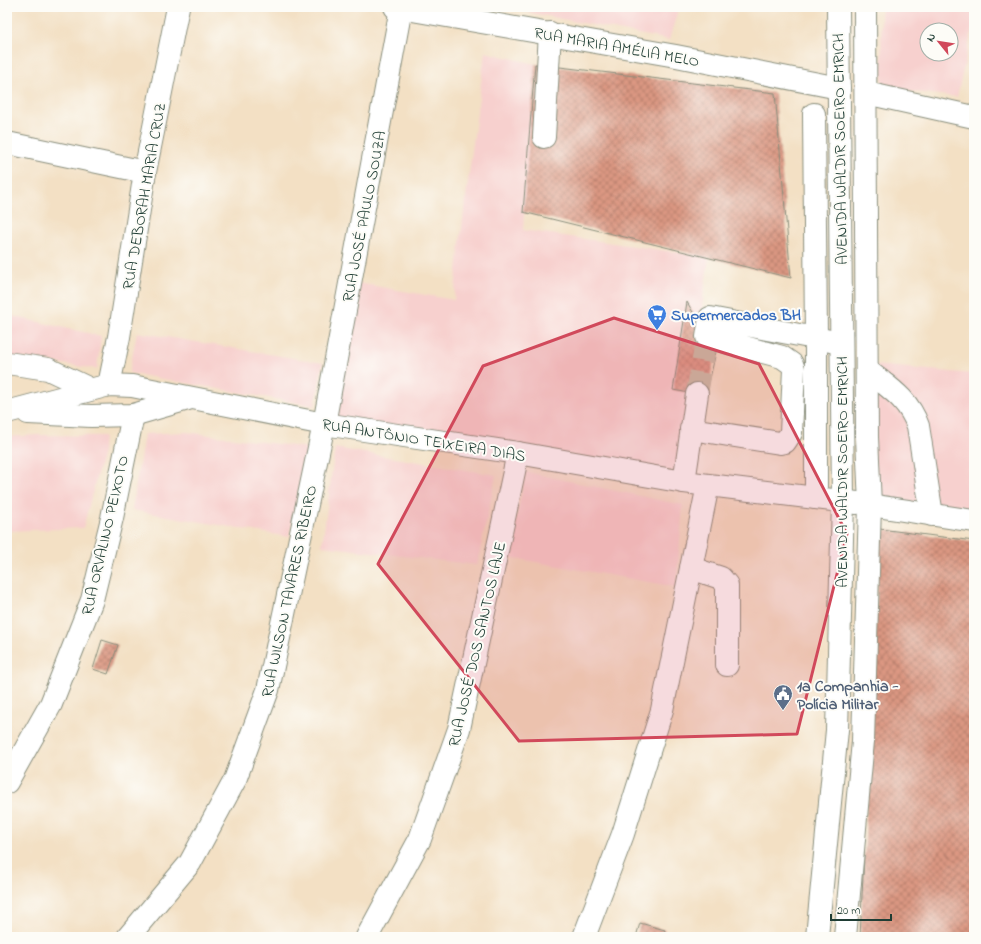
<svg xmlns="http://www.w3.org/2000/svg" width="981" height="944" font-family="'Indie Flower',sans-serif">
<defs>
<pattern id="building-cross-hatch" width="8" height="8" patternUnits="userSpaceOnUse"><rect width="8" height="8" fill="#db9782"/><path d="M0 0l8 8M0 8l8-8" fill="none" stroke="#b17c6b"/></pattern>
</defs>
<rect width="100%" height="100%" fill="#fdfcf7"/>
<filter id="ink" filterUnits="userSpaceOnUse"><feTurbulence type="fractalNoise" baseFrequency=".025" numOctaves="2"/><feDisplacementMap in="SourceGraphic" scale="8" xChannelSelector="R" yChannelSelector="G"/><feConvolveMatrix kernelMatrix="1 2 1 2 8 2 1 2 1" color-interpolation-filters="sRGB"/></filter>
<filter id="wash" filterUnits="userSpaceOnUse"><feTurbulence type="fractalNoise" baseFrequency=".012" numOctaves="4" result="noise"/><feDisplacementMap in="SourceGraphic" scale="16" xChannelSelector="R" yChannelSelector="G"/><feGaussianBlur stdDeviation="0.9" result="paint"/><feColorMatrix in="noise" values="0 0 0 0 0 0 0 0 0 0 0 0 0 0 0 0 0 1.4 0 .05"/><feComposite in="paint" operator="in"/></filter>
<g filter="url(#wash)">
<rect width="100%" height="100%" fill="#f3e0c4"/>
<g fill="#f7d0ce" fill-rule="evenodd">
<polygon points="501,7 679,7 669,40"/>
<path d="M881 7H974V21L957 97 882 88ZM927 30H951V54H927Z"/>
<polygon points="485,52 535,64 523,230 709,257 679,472 330,418 358,283 454,300 460,242"/>
<polygon points="7,315 101,336 97,369 7,356"/>
<polygon points="137,332 323,363 315,406 129,373"/>
<polygon points="875,365 974,374 974,512 873,497"/>
<polygon points="186,432 308,448 289,537 132,510 144,434"/>
<polygon points="37,435 104,436 103,452 83,528 7,531 7,437"/>
<polygon points="335,448 496,475 477,565 322,546"/>
<polygon points="526,472 683,505 676,587 508,557"/>
</g>
<g id="blocks">
<g fill="url(#building-cross-hatch)">
<polygon points="535,64 775,93 791,278 523,212"/>
<polygon points="687,302 716,352 706,396 673,390"/>
<polygon points="880,529 974,541 974,937 860,937"/>
<polygon points="102,640 118,645 108,674 93,669"/>
<polygon points="640,923 665,930 663,937 636,937"/>
</g>
</g>
</g>
<g filter="url(#ink)">
<use href="#blocks" fill-opacity="0" stroke="#898e7c" stroke-width="1"/>
<g fill="none" stroke-linecap="round" stroke-linejoin="round">
<polyline stroke="#c9bfa7" stroke-width="22" stroke-dasharray="22 11" stroke-linecap="butt" points="697,394 707,337"/>
<defs>
<g id="minor">
<polyline points="395,7 676,56 839,88"/>
<polyline points="866,93 974,117"/>
<polyline points="814,114 816,337 816,498"/>
<polyline points="544,137 550,33"/>
<polyline points="7,143 145,172"/>
<polyline points="7,363 48,369 90,389"/>
<path d="M867 370C889 388 908 398 918 426L932 515"/>
<polyline points="109,385 119,337 145,172 178,7"/>
<polyline points="691,429 780,443 785,442 791,433 794,369 792,364 782,357 707,337 710,318 841,343"/>
<polyline points="684,482 697,394"/>
<polyline points="870,505 974,521"/>
<polyline points="691,568 721,578 727,585 727,665"/>
<polyline points="7,782 51,704 92,600 112,518 133,415"/>
<polyline points="128,937 190,863 235,780 268,690 324,424 401,8"/>
<polyline points="367,937 420,839 459,729 518,453"/>
<polyline points="584,937 623,834 662,710 708,485"/>
</g>
<g id="major">
<polyline points="7,412 109,385 132,386 324,424 518,453 684,482 857,503"/>
<polyline points="28,413 91,416 133,415 188,399"/>
<polyline points="817,937 837,730 843,501 838,7"/>
<polyline points="845,937 863,741 870,505 867,437 865,7"/>
</g>
</defs>
<use href="#minor" stroke="#898e7c" stroke-width="24"/>
<use href="#major" stroke="#898e7c" stroke-width="24"/>
<use href="#minor" stroke="#fff" stroke-width="22"/>
<use href="#major" stroke="#fff" stroke-width="22"/>
</g>
</g>
<path fill="#d1495b" fill-opacity="0.2" stroke="#d1495b" stroke-width="3" stroke-linejoin="round" d="M614 318 759 364 847 534 797 734 519 741 378 564 483 366Z"/>
<defs>
<symbol id="supermarket-pin" viewBox="-11 -11 22 30"><path d="M0 17L-7.5 6A9.5 9.5 0 1 1 7.5 6Z" fill="#3f7fe0" stroke="#fdfcf7"/><path d="M-6-5.5h2.5l.6 2H6L4.5 2H-2.5L-4.4-4H-6ZM-1.5 3.2a1.3 1.3 0 1 0 .1 0ZM3 3.2a1.3 1.3 0 1 0 .1 0Z" fill="#fff"/></symbol>
<symbol id="civic-pin" viewBox="-11 -11 22 30"><path d="M0 17L-7.5 6A9.5 9.5 0 1 1 7.5 6Z" fill="#5c6f8a" stroke="#fdfcf7"/><path d="M-.6-6.5H3V-4.5H.6V-3L4-1V1h2V6H-6V1h2V-1L-.6-3ZM-1.2 2.5V6h2.4V2.5Z" fill="#fff"/></symbol>
</defs>
<g fill-rule="evenodd">
<use href="#supermarket-pin" x="646" y="303" width="22" height="30"/>
<use href="#civic-pin" x="772" y="683" width="22" height="30"/>
</g>
<g text-anchor="middle" stroke-width="4" stroke-linejoin="round" paint-order="stroke">
<g font-size="16" fill="#1f3d34" stroke="#fdfcf7">
<text transform="translate(617 46) rotate(10)" y="6">RUA MARIA AMÉLIA MELO</text>
<text transform="translate(839 149) rotate(-91)" y="6">AVENIDA WALDIR SOEIRO EMRICH</text>
<text transform="translate(143 196) rotate(-80)" y="6">RUA DEBORAH MARIA CRUZ</text>
<text transform="translate(363 216) rotate(-79)" y="6">RUA JOSÉ PAULO SOUZA</text>
<text transform="translate(424 439) rotate(9)" y="6">RUA ANTÔNIO TEIXEIRA DIAS</text>
<text transform="translate(841 472) rotate(-90)" y="6">AVENIDA WALDIR SOEIRO EMRICH</text>
<text transform="translate(104 535) rotate(-77)" y="6">RUA ORVALINO PEIXOTO</text>
<text transform="translate(288 591) rotate(-78)" y="6">RUA WILSON TAVARES RIBEIRO</text>
<text transform="translate(476 644) rotate(-77)" y="6">RUA JOSÉ DOS SANTOS LAJE</text>
</g>
<g font-size="16" font-weight="bold" fill="#366cbe" stroke="#fdfcf7" text-anchor="start">
<text x="671" y="320">Supermercados BH</text>
</g>
<g font-size="16" font-weight="bold" fill="#4e5e75" stroke="#fdfcf7" text-anchor="start">
<text x="797" y="691">1a Companhia -<tspan x="797" dy="18">Polícia Militar</tspan></text>
</g>
</g>
<rect width="981" height="944" fill="none" stroke="#fdfcf7" stroke-width="24"/>
<g transform="translate(939 42) rotate(300)"><circle r="19" fill="#fdfcf7" stroke="#a4b0a9"/>
<path d="M0-3L7 15L0 10L-7 15Z" fill="#d1495b"/>
<text y="-6" font-size="11" font-weight="bold" text-anchor="middle" fill="#1f3d34">N</text>
</g>
<path d="M831 914v6h60v-6" fill="none" stroke="#1f3d34" stroke-width="2"/>
<text x="837" y="914" font-size="12" fill="#1f3d34" stroke="#fdfcf7" stroke-width="3" paint-order="stroke">20 m</text>
</svg>
